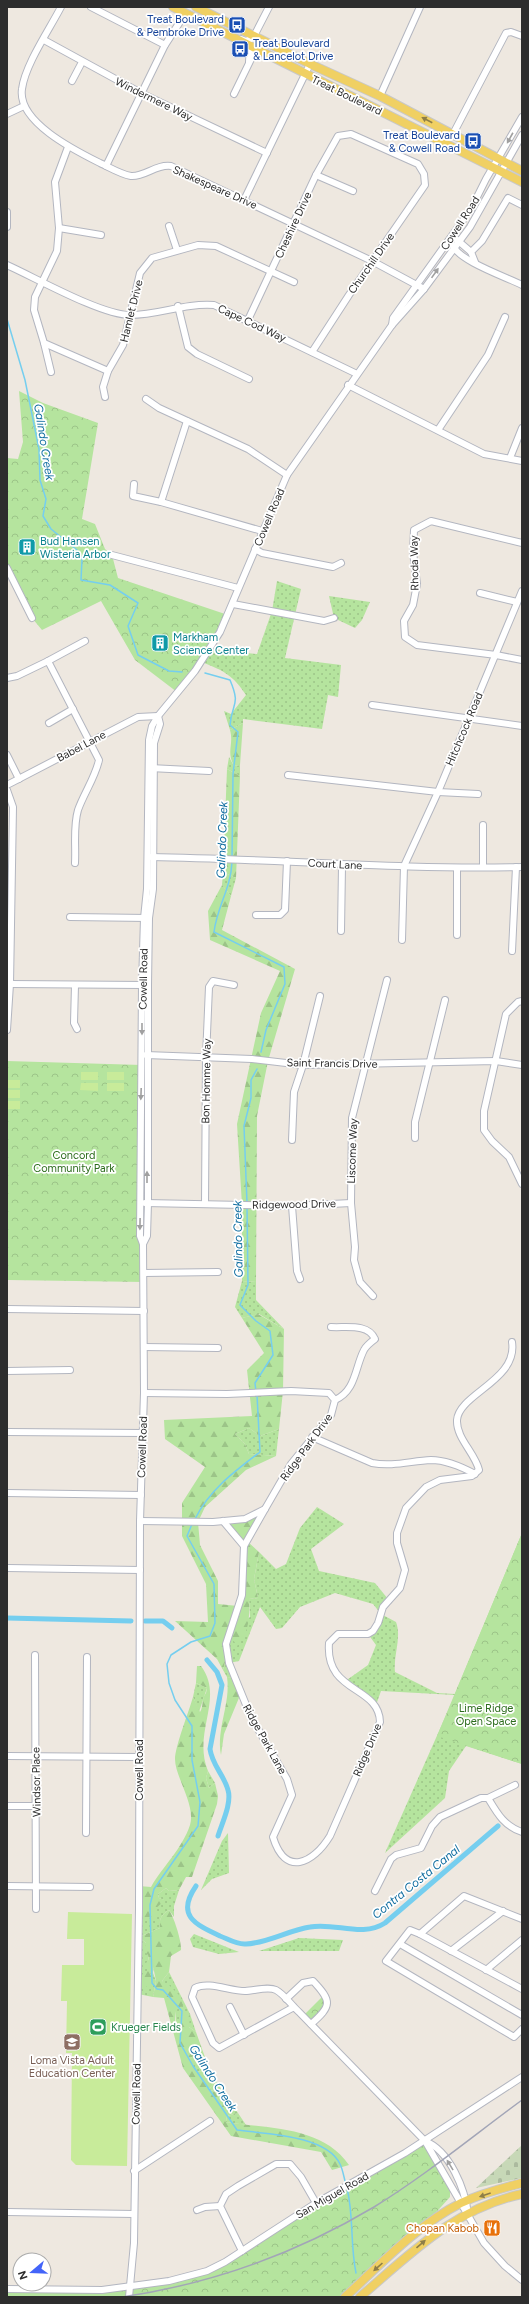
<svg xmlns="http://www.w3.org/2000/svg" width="529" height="2304" font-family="Figtree,sans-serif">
<defs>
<pattern id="grass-dots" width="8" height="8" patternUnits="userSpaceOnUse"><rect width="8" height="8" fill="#b5e49e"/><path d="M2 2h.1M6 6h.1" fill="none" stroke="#9cc488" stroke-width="1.8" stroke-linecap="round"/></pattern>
<pattern id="forest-firs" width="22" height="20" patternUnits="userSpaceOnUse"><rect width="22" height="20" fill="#b5e49e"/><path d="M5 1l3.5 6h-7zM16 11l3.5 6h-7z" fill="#9cc488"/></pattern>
<pattern id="cemetery-stones" width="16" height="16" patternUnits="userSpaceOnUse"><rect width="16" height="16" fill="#c7d8b7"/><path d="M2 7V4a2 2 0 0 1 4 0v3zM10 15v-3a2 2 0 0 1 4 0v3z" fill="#abba9e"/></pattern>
<pattern id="park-crowns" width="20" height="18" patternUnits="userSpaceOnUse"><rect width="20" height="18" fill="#b5e49e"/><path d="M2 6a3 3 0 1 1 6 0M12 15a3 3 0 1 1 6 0" fill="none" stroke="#9cc488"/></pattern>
</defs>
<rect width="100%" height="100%" fill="#eee8e0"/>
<g fill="url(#grass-dots)">
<path d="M277 581 301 589 285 658 341 665 338 697 328 695 322 729 243 719V723L230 730 224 711 231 714 246 695C233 675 224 671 202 662L211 649 257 654 272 611Z"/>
<polygon points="329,596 370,602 362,620 355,628 334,618"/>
<polygon points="229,757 234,766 240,765 240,776 227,769"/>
<polygon points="223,872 236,878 231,896 222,885"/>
<polygon points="242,1281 256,1282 256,1300 284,1329 259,1314 242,1318 235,1307"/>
<polygon points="249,1428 260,1436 279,1429 276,1456 249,1454 245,1444 235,1434"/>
<path d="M317 1507 344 1524 311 1549 319 1571 375 1583 388 1599 381 1614 396 1622C402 1638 393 1655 395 1672L437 1693 455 1694 522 1533V1764L466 1746 449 1771 445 1798 385 1853 455 1695 381 1691 376 1705 344 1682 368 1665 376 1645 368 1634 381 1614 373 1604 335 1593 300 1607 282 1628 276 1629 260 1607 239 1661 229 1663 235 1678 227 1677 223 1670 227 1655 229 1634 250 1617 249 1599 258 1598 254 1579 259 1552 276 1569 286 1564 300 1528Z"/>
<polygon points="196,1683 207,1688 199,1712 193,1697"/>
<polygon points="208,1771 215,1783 209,1788 206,1778"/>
<polygon points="228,1833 229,1873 212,1879 201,1890 222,1841"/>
<path d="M166 1888 169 1891 179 1890 174 1906V1917L169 1910C161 1915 159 1919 160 1928L139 1937 146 1943 149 1961 154 1965 153 1973 156 1981 153 1997 138 1994 139 1915 153 1910 164 1900 159 1898 158 1894Z"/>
<polygon points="194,1934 239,1952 219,1954 193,1947 190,1939"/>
<polygon points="299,1938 343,1940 339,1951 259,1951"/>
<polygon points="169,1972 190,2014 196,2032 189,2027 182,2012 181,2034 177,2030 175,2011 162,1981"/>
<polygon points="195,2055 198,2065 206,2060 209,2070 197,2072 189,2059"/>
<polygon points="216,2081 227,2098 209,2089"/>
<polygon points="238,2113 246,2125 226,2122 227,2116"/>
</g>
<g fill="url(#forest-firs)">
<path d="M243 723 240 765 234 766C226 751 234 745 230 730Z"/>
<polygon points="227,769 240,776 236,878 223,872"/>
<polygon points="222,885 231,896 222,930 295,969 268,1061 257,1116 256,1282 242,1281 242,1205 237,1124 261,1013 280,971 210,940 208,911"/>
<path d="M258 1314 284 1329 283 1391 279 1429 260 1436 249 1428 235 1434 245 1444 249 1454 276 1456 246 1470 205 1507 198 1522 200 1545 218 1581V1604L238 1606 244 1546 223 1521 245 1519 265 1509 247 1541 259 1552 254 1579 258 1598 249 1599C250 1615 249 1635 237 1646L230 1635 227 1655 223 1670 217 1659 175 1621 208 1622 206 1584 182 1536V1503L205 1467 165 1439 164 1420 252 1416 247 1370 264 1353 242 1318Z"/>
<path d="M197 1666H201C225 1698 192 1732 208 1771L206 1778 209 1788 215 1783 218 1796 217 1804 192 1877H186L179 1890 169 1891 166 1888 158 1894 159 1898 165 1900 154 1910 157 1915 155 1918 146 1919 139 1915V1886L151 1887C163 1866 182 1849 190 1825 196 1805 175 1777 175 1759 175 1747 189 1711 193 1697L200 1712C204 1706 201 1699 206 1693L207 1688 196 1683Z"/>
<path d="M227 1677 235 1678 241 1693 224 1734 221 1755C216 1728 231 1704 227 1677Z"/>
<path d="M169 1910C174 1917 182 1942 181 1950L171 1956 169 1972 162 1981 165 1985H169L180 1996 183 2005 175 2011C175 2019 175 2028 180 2033L182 2011 185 2015 190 2014 189 2027 196 2032 206 2060 198 2065 195 2055 189 2059 197 2072 209 2070 216 2081 209 2089 227 2098 238 2113 227 2116 226 2122C269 2129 322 2126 349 2165L332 2170 321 2152 231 2136 183 2068 164 1998 153 1997 156 1981 153 1966 148 1970 151 1974 152 1983 143 1989 138 1978 148 1970 145 1964 149 1960 148 1955 144 1950 146 1943 139 1937 160 1928C159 1919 161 1915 169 1910Z"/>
</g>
<polygon fill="url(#cemetery-stones)" points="522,2145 522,2178 476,2188"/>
<g fill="url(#park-crowns)">
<polygon points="19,391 43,403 98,423 82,519 95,524 105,549 112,555 118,578 228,615 220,632 177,692 135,660 101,601 42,630 32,618 7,568 7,458 18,459 23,442"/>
<polygon points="7,1061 142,1065 140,1119 144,1282 7,1280"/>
<polygon points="522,1533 522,1764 437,1736"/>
<polygon points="325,1994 328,2001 311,2024 303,2016"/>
<polygon points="425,2141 450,2188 450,2197 421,2229 345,2297 7,2297 7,2289 131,2287 207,2271"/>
</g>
<g fill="#c8eb9a">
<rect x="81" y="1072" width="17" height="8"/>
<rect x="107" y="1072" width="17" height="8"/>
<rect x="7" y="1080" width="13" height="8"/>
<polygon points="81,1083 98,1083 98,1091 80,1090"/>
<rect x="107" y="1083" width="17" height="8"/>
<rect x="7" y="1090" width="13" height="8"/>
<rect x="7" y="1101" width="13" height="8"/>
<polygon points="68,1912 132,1914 127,2166 76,2165 71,2160 72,2053 66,2053 67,2001 61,2001 62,1965 84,1965 84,1939 67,1939"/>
</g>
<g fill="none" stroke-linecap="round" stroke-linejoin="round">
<g stroke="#75ceef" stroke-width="1.5">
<polyline points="7,319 25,380 39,449 40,480 46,499 43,516 51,529 77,550 82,559 81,580 110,585 138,603 128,626 138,655 169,671 182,672"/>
<path d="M205 673 230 680C241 706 232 702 230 725L238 732 233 774 232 858"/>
<path d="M232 862C231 888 217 907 214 932L284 967 285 984 266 1030 261 1052"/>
<polyline points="247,1203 244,1126 251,1098 251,1080 257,1069"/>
<polyline points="247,1206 248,1285 240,1305 256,1321 270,1331 273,1355 255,1383 256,1392"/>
<path d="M195 1519C209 1490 235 1471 260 1452L257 1395"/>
<path d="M192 1524 187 1536 214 1584 215 1623 210 1636 191 1642 171 1655 167 1664 169 1683 175 1700 192 1726V1760L200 1802 198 1826 154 1889 150 1905 152 1983 157 1989 163 1990 182 2011 180 2043 193 2066 237 2130C265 2134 326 2135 340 2164 343 2170 344 2178 346 2185"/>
<path d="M347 2188C354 2217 350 2244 356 2273"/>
</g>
<g stroke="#75ceef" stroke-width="5">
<polyline points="7,1618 131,1621"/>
<polyline points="145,1621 163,1621 172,1628"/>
<path d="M207 1660 217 1672 222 1685 210 1749C212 1765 224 1775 228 1790 232 1803 222 1823 218 1836"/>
<path d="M196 1886C176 1915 194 1924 220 1936 228 1939 237 1945 246 1944 268 1943 289 1930 310 1927 335 1922 362 1938 385 1923L498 1826"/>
</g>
<defs>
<g id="minor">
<path d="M61 7C49 30 25 65 22 89 17 122 76 151 100 163 109 167 120 174 131 176 145 177 156 164 171 166L372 261 424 289"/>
<polyline points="91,7 165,45"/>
<polyline points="241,39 246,41 253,38 269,7"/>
<polyline points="44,40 141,93 267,153"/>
<polyline points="249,62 250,45"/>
<polyline points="72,81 82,62"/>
<polyline points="234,94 256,49"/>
<polyline points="380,96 420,7"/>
<polyline points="7,114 24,106"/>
<polyline points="453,134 506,33 511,32 522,36"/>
<polyline points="68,147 55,182 59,228 57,251 35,297 34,310 44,343 108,371"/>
<polyline points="106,166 165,45 185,14"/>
<polyline points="316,175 353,191"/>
<polyline points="244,200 310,64"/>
<polyline points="7,212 7,227"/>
<polyline points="169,226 177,250"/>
<polyline points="59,228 101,235"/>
<polyline points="456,239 471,252"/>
<path d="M453 245C457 260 506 277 522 285"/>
<polyline points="475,262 471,252 482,241 508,198 522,205"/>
<path d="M7 265C36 278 101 315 130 315 160 315 183 303 214 305L357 374"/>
<polyline points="178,306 188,347 197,354 249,379"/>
<polyline points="248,320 316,175 338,136 351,134 418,164 424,174 425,185 349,295 312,352"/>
<polyline points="392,325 393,318 471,209 486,179 522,117"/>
<polyline points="44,343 51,372"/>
<polyline points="348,385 484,454 522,461"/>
<polyline points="105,397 103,387 108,371 123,345 140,273 152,258 198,245 216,246 294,282"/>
<polyline points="146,399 159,408 248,449 287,475"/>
<polyline points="438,430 488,355 505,317"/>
<polyline points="510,458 522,428"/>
<polyline points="134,484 133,496 161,502 262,531"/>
<polyline points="161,502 187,421"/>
<polyline points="522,543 431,521 414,530 413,552 417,584 413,605 404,621 405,637 417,645 496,655 522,660"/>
<polyline points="255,549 262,553 333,567 341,563"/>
<polyline points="112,555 238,588"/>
<polyline points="7,568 32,618"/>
<polyline points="480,593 517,602"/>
<polyline points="233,604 324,621 334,618"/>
<polyline points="48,661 85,641"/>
<path d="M7 678 17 676 48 661 99 760C95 778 84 793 78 810 73 827 76 846 75 863"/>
<polyline points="372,705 522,726"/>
<polyline points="49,723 73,709"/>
<polyline points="7,755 19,779"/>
<polyline points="150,768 209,771"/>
<polyline points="288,775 438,792 478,794"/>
<polyline points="7,785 138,717 158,716"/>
<polyline points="7,790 13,807 10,984 7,1030"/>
<polyline points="483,825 483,866"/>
<path d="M151 857C275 859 398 870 522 867"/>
<polyline points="457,868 457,935"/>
<polyline points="256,915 280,915 285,910 287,861"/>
<polyline points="70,917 148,918"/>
<polyline points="341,931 342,866"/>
<polyline points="402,940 404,866 438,792 522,591"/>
<polyline points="512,951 516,867"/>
<polyline points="10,984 144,985"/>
<polyline points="75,985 74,1023 77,1029"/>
<polyline points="522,1001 518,1002 506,1014 484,1111 484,1130 492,1141 509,1157 522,1184"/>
<polyline points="146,1055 252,1059 303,1065 496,1061 522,1065"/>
<polyline points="415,1138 415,1122 445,1000"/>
<polyline points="292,1140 294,1092 303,1065 320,996"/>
<polyline points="145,1203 292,1206 351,1203"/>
<polyline points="205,1204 206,1057 209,987 213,981 234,985"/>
<polyline points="292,1206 297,1271 300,1279"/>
<polyline points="143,1244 147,1236 148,1203 148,985 149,918 153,889 154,743 160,724 158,716"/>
<polyline points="144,1273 218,1272"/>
<polyline points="373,1296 360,1282 354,1260 355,1247 351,1203 352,1118 387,980"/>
<polyline points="7,1309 144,1311"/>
<path d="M331 1327C346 1328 368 1323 375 1339 371 1342 366 1346 364 1350 355 1367 356 1391 335 1400"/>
<polyline points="144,1347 218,1348"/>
<polyline points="7,1371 70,1370"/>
<polyline points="7,1432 143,1433"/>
<path d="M312 1437 372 1463C392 1467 411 1461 431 1460 447 1460 462 1467 475 1474"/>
<polyline points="7,1493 141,1495"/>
<path d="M265 1509 244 1546 242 1595 226 1644 229 1663 251 1717 287 1779 292 1795 273 1837C285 1877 313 1864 330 1836L380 1722C379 1685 325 1694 329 1643L338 1634H368L373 1631 378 1623 383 1607 400 1588 405 1570 397 1543V1533L406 1508 426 1487 440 1480 472 1476 479 1470C475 1453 456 1438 457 1420 459 1394 518 1380 512 1342"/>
<polyline points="140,1521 213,1522 245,1519 265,1509 291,1464 331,1415 335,1400 329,1393 291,1391 227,1394 144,1393"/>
<polyline points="223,1521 244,1546"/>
<polyline points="7,1568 140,1570"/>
<polyline points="35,1655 36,1909"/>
<polyline points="7,1756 138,1757"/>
<polyline points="488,1798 515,1785"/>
<polyline points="7,1806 37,1806"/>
<polyline points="86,1833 87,1657"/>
<polyline points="7,1886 90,1887"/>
<path d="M375 1891 391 1859 396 1855 421 1848 432 1826 440 1817 481 1798H488C497 1813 504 1826 522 1832"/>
<polyline points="522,1919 464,1896 420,1934 410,1930 386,1961 514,2037 522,2029"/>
<polyline points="420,1934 522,1989"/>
<polyline points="400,1944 522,2015"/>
<polyline points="451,1951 503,1911"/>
<polyline points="486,1970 522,1940"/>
<path d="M286 1999 303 1983 313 1981C332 2001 332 2006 311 2024"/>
<polyline points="230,2007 244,2035"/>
<path d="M294 2007 219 2048 213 2043 192 1997 195 1988C208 1981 230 1991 245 1991 254 1991 268 1986 276 1990 284 1994 292 2006 299 2012L425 2141 484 2243 505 2266 522 2280"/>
<path d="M425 2141C450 2151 465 2189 468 2214"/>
<polyline points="134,2171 210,2121"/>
<polyline points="197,2210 205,2207 220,2206"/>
<polyline points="7,2212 134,2214"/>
<polyline points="242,2251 220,2206 226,2194 238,2186 276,2164 290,2164 301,2177 316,2203"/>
<polyline points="7,2289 102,2290 169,2281 207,2271 225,2262 316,2203 405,2153 522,2077"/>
<polyline points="129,2297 134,2243 139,1909 140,1521 144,1393 143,1244 140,1236 142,985 144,918 147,889 149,740 152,726 158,716 195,671 220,632 287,475 392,325 424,289 470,227 522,135"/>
</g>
<g id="major">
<polyline points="173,7 522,182"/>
<polyline points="196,7 310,64 380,96 522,171"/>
<path d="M345 2297C381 2264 417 2225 461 2203 480 2194 502 2188 522 2183"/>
<path d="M360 2297C410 2254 455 2208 522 2194"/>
</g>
</defs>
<use href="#minor" stroke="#b3b6c0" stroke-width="8"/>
<use href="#major" stroke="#c8c8c8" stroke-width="10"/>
<use href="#minor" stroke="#fff" stroke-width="6"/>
<use href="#major" stroke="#f0d063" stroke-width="8"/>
<path stroke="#a2a5b7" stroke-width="1.5" d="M122 2297C211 2284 297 2253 374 2207 426 2175 473 2136 522 2100"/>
</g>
<defs><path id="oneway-solid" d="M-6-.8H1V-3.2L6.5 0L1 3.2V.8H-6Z"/></defs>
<g fill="#8e7e48">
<use href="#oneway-solid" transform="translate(427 120) rotate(-152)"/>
<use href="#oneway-solid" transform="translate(485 2195) rotate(161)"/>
<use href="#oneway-solid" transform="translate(421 2244) rotate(-41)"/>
<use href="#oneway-solid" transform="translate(378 2267) rotate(138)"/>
</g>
<g fill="#a0a0a0">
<use href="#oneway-solid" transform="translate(510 138) rotate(119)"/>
<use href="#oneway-solid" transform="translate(435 273) rotate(-55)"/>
<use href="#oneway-solid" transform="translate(142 1029) rotate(90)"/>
<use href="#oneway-solid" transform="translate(141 1094) rotate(92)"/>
<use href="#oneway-solid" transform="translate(147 1177) rotate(-90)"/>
<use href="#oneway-solid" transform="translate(140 1224) rotate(91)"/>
<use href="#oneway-solid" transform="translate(450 2165) rotate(-121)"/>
</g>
<defs>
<symbol id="bus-square" viewBox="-11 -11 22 22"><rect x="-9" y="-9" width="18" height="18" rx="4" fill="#1a4fb4" stroke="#fff"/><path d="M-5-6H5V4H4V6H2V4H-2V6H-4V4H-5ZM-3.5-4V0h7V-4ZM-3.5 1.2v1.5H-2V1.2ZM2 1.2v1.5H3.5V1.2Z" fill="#fff"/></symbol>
<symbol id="building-square" viewBox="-11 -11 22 22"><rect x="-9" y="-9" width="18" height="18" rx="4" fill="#0f9aa8" stroke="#fff"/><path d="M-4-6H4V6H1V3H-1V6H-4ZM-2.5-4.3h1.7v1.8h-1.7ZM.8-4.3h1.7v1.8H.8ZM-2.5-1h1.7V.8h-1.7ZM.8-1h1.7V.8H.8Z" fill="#fff"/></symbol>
<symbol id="stadium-square" viewBox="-11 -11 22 22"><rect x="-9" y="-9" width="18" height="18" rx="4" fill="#2e9e5b" stroke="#fff"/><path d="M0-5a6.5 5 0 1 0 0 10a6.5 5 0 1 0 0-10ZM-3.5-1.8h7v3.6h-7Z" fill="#fff"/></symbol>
<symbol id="school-square" viewBox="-11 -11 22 22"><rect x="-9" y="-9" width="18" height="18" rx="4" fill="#8d6e63" stroke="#fff"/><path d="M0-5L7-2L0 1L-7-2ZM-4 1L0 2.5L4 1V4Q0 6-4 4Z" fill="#fff"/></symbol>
<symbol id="restaurant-square" viewBox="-11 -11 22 22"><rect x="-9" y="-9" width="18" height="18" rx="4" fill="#e8710a" stroke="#fff"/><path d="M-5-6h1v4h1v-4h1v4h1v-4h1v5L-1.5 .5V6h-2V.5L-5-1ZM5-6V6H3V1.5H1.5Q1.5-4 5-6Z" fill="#fff"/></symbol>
</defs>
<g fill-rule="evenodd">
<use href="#bus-square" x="227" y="15" width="20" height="20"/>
<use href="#bus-square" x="230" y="39" width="20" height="20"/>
<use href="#bus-square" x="463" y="131" width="20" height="20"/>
<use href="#building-square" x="17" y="537" width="20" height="20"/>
<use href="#building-square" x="150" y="633" width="20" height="20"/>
<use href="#stadium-square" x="88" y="2017" width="20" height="20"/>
<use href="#school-square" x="62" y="2032" width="20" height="20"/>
<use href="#restaurant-square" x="482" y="2218" width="20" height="20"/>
</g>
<g text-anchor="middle" stroke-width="3.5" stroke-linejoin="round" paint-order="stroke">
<g font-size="11" fill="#164399" stroke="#fff" text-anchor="end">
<text x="224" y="23">Treat Boulevard<tspan x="224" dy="13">&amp; Pembroke Drive</tspan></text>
<text x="253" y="47" text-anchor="start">Treat Boulevard<tspan x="253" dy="13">&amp; Lancelot Drive</tspan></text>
<text x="460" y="139">Treat Boulevard<tspan x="460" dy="13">&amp; Cowell Road</tspan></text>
</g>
<g font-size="11" fill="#2d2d2d" stroke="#fff">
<text transform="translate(347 95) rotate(26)" y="4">Treat Boulevard</text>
<text transform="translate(154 99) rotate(26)" y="4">Windermere Way</text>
<text transform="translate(215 187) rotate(24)" y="4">Shakespeare Drive</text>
<text transform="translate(460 223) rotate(-57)" y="4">Cowell Road</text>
<text transform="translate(293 225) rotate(-65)" y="4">Cheshire Drive</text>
<text transform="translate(371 263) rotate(-55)" y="4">Churchill Drive</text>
<text transform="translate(131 311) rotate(-76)" y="4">Hamlet Drive</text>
<text transform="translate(252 323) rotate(25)" y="4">Cape Cod Way</text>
<text transform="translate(269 517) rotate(-67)" y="4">Cowell Road</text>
<text transform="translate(414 563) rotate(-91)" y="4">Rhoda Way</text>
<text transform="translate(464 729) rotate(-67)" y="4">Hitchcock Road</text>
<text transform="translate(81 746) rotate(-28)" y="4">Babel Lane</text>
<text transform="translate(335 864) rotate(3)" y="4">Court Lane</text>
<text transform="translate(143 979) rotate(-89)" y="4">Cowell Road</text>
<text transform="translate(332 1063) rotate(1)" y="4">Saint Francis Drive</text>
<text transform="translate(206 1081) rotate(-89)" y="4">Bon Homme Way</text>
<text transform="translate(352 1151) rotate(-88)" y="4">Liscome Way</text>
<text transform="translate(294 1204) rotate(-1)" y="4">Ridgewood Drive</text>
<text transform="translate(142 1447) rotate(-88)" y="4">Cowell Road</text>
<text transform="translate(306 1447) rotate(-54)" y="4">Ridge Park Drive</text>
<text transform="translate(265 1739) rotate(61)" y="4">Ridge Park Lane</text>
<text transform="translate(367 1750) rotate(-67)" y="4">Ridge Drive</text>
<text transform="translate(139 1770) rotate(-90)" y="4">Cowell Road</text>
<text transform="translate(36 1782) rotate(-91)" y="4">Windsor Place</text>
<text transform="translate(136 2094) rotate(-89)" y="4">Cowell Road</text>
<text transform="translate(332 2195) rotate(-30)" y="4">San Miguel Road</text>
</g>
<g font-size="11" fill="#0d838f" stroke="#fff" text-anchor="start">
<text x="40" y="545">Bud Hansen<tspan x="40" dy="13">Wisteria Arbor</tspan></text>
<text x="173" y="641">Markham<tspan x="173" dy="13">Science Center</tspan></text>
</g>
<g font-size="11" fill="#2c6c1c" stroke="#fff">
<text x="74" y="1159">Concord<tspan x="74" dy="13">Community Park</tspan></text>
<text x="486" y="1712">Lime Ridge<tspan x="486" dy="13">Open Space</tspan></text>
</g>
<g font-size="11" fill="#27864d" stroke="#fff" text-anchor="start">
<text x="111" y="2031">Krueger Fields</text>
</g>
<g font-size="11" fill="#785e54" stroke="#fff">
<text x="72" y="2064">Loma Vista Adult<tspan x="72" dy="13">Education Center</tspan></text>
</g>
<g font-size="11" fill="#c56008" stroke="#fff" text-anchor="end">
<text x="479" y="2232">Chopan Kabob</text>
</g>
<g font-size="12" font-style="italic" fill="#0f6da0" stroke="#fff">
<text transform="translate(44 442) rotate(81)" y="4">Galindo Creek</text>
<text transform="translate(222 840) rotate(-88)" y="4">Galindo Creek</text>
<text transform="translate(238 1239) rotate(-91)" y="4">Galindo Creek</text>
<text transform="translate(416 1882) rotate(-39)" y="4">Contra Costa Canal</text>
<text transform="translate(213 2078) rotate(57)" y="4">Galindo Creek</text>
</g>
</g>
<rect width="529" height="2304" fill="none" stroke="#2d2d2d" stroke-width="16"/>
<g transform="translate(32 2272) rotate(251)"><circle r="19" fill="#ffffff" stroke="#ababab"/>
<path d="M0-3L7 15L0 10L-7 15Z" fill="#4364f9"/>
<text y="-6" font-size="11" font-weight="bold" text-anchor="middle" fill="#2d2d2d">N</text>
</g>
</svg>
